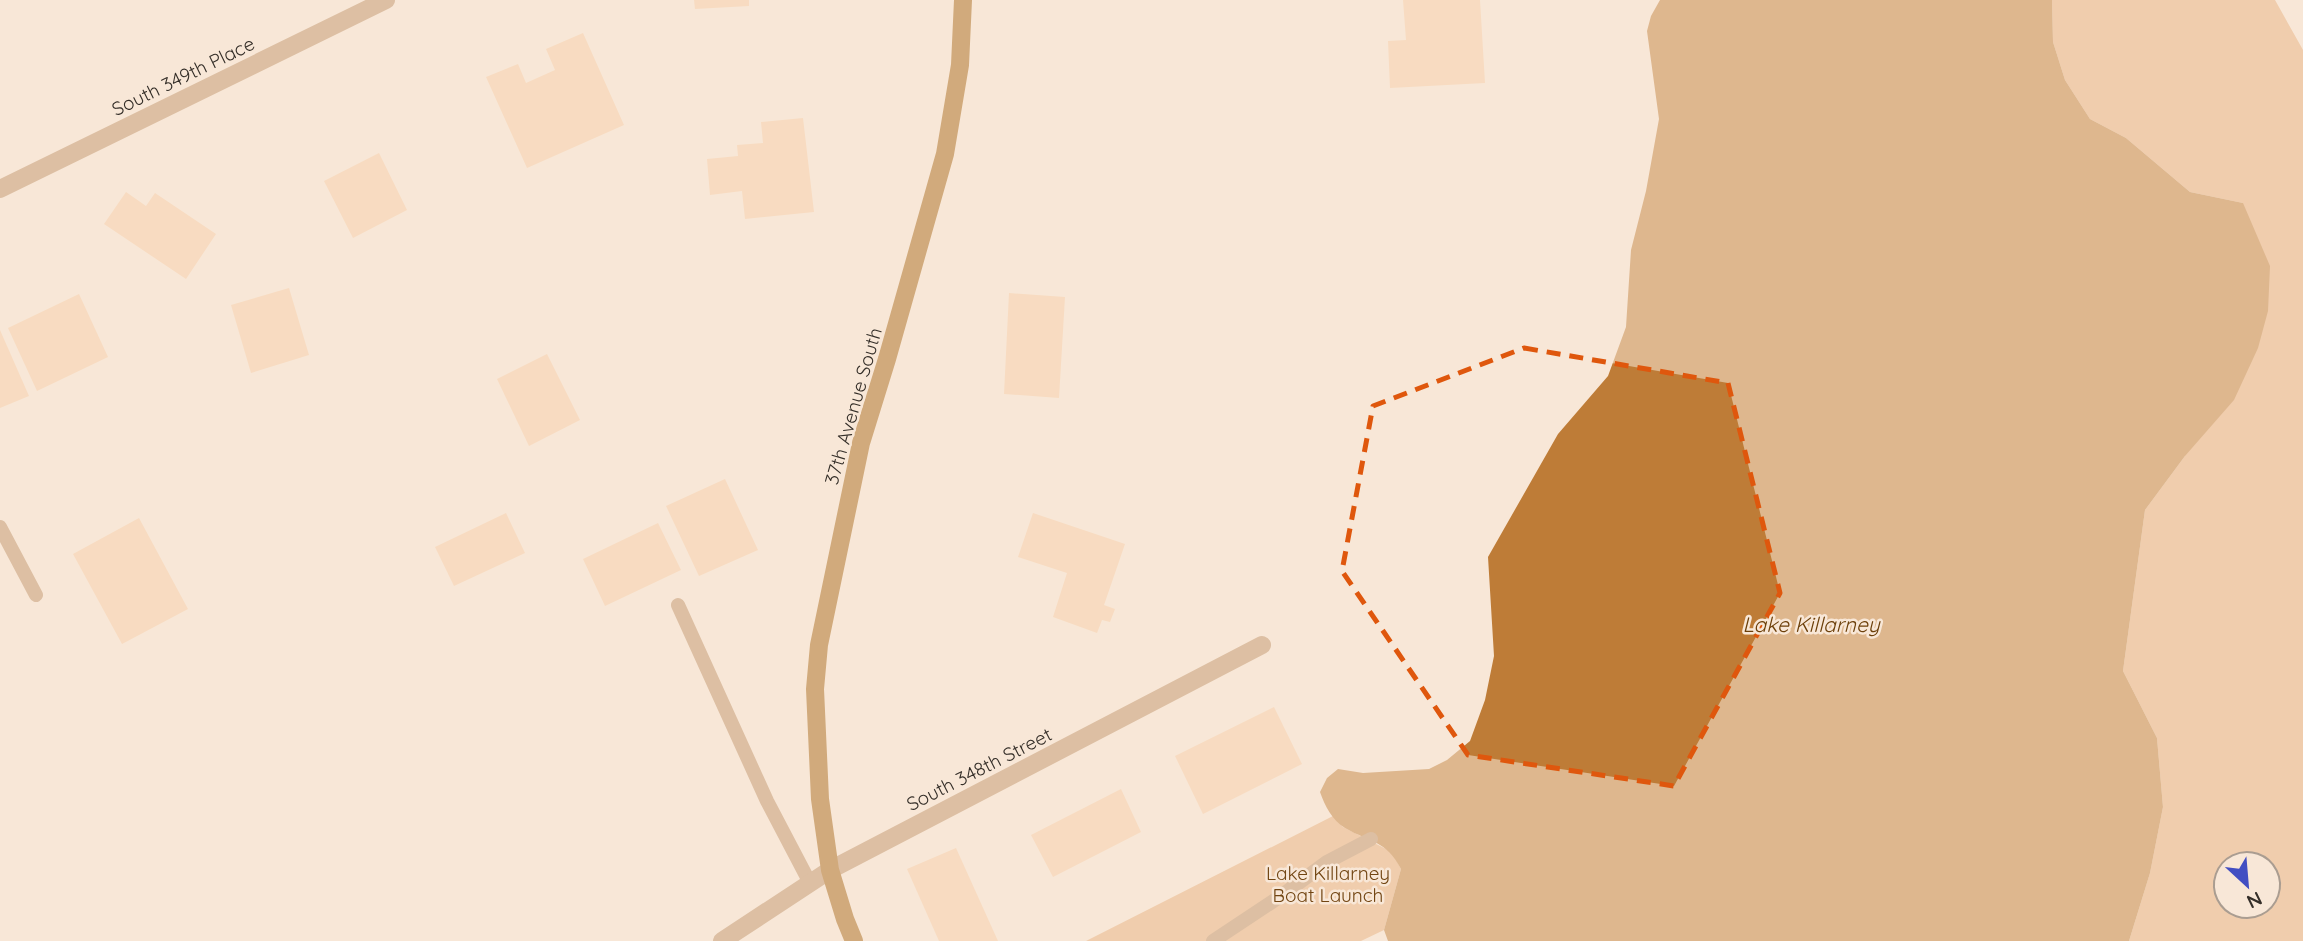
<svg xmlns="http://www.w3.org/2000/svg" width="2303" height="941" font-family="Quicksand,sans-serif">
<rect width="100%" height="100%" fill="#f8e7d7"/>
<g fill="#e6ad7a" fill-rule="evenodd">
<path d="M2052 0H2275L2303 50V941H2129L2150 873 2163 807 2157 738 2123 671 2145 510 2185 456 2243 203 2190 192 2126 138 2090 119 2065 80 2053 42ZM2226 864H2268V906H2226Z"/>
<polygon points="1333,816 1343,827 1392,852 1401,869 1384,930 1361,941 1086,941"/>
</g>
<path fill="#be7c37" d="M1660 0H2052L2053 42 2065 80 2090 119 2126 138 2190 192 2243 203 2270 266 2268 311 2258 348 2234 400 2185 456 2145 510 2123 671 2157 738 2163 807 2150 873 2129 941H1388L1384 930 1401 869C1386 840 1371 843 1345 828 1332 820 1325 806 1320 792L1327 778 1338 769 1363 773 1429 769 1447 760 1470 741 1485 700 1494 656 1488 557 1558 434 1608 376 1626 327 1631 250 1646 191 1659 119 1647 31 1651 16Z"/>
<g fill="#f8cda6">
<polygon points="694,0 749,0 749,6 695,9"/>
<polygon points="1403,0 1480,0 1485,83 1390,88 1388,41 1406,40"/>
<polygon points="583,33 624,125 527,168 486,77 518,64 526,83 555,70 546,49"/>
<polygon points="803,118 814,212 745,219 742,191 710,195 707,159 738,156 737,145 763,143 761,122"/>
<polygon points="379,153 407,210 353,238 324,181"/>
<polygon points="126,192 146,206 155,193 216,234 186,279 104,224"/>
<polygon points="289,288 309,355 251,373 231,305"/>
<polygon points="1009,293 1065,297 1059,398 1004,394"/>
<polygon points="79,294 108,357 37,391 8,328"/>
<polygon points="0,330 29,396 0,408"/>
<polygon points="547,354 580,420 529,446 497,379"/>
<polygon points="725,479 758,550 699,576 666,506"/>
<polygon points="506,513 525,553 454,586 435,547"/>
<polygon points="1033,513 1125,544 1104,605 1115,609 1110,622 1102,620 1097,633 1053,617 1067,573 1018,557"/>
<polygon points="139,518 188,609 122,644 73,554"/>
<polygon points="658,523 681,570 605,606 583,559"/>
<polygon points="1274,707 1302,764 1203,814 1175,756"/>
<polygon points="1121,789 1141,832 1053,877 1031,835"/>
<polygon points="956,848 998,941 939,941 907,869"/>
</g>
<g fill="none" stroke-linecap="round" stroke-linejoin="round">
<g stroke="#bc8e64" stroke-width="14">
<polyline points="0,527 36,595"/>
<polyline points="678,605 767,801 810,883"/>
<polyline points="1213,941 1281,896 1327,862 1371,839"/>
</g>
<g stroke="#bc8e64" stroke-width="18">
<polyline points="0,189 386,0"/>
<polyline points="722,941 830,870 1262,645"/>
</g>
<polyline stroke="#a2600e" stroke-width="18" points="854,941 845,919 830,870 820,799 815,689 819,645 861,443 887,359 945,154 960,65 963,0"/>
</g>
<path d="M0 0H2303V941H0ZM1524 348 1728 383 1780 593 1674 786 1468 755 1342 571 1373 406Z" fill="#f8e7d7" fill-opacity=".55" fill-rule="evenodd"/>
<path fill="none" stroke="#df570d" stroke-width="5" stroke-dasharray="14 9" stroke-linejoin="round" d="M1524 348 1728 383 1780 593 1674 786 1468 755 1342 571 1373 406Z"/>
<g text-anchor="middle" stroke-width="5" stroke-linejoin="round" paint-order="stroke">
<g font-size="19" fill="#342e28" stroke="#f8e7d7">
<text transform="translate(183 76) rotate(-26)" y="7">South 349th Place</text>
<text transform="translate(853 406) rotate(-74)" y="7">37th Avenue South</text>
<text transform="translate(979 769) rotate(-27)" y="7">South 348th Street</text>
</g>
<g font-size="19" fill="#724512" stroke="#f8e7d7">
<text x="1328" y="880">Lake Killarney<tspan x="1328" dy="22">Boat Launch</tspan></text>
</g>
<g font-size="21" font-style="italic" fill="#6c3f09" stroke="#f8e7d7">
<text x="1811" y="632">Lake Killarney</text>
</g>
</g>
<g transform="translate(2247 885) rotate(154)"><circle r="33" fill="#f8e7d7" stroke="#aa9d91" stroke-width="2"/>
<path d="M0-5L12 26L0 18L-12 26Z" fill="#424ec2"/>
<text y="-10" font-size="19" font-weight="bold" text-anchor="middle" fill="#342e28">N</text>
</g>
</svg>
